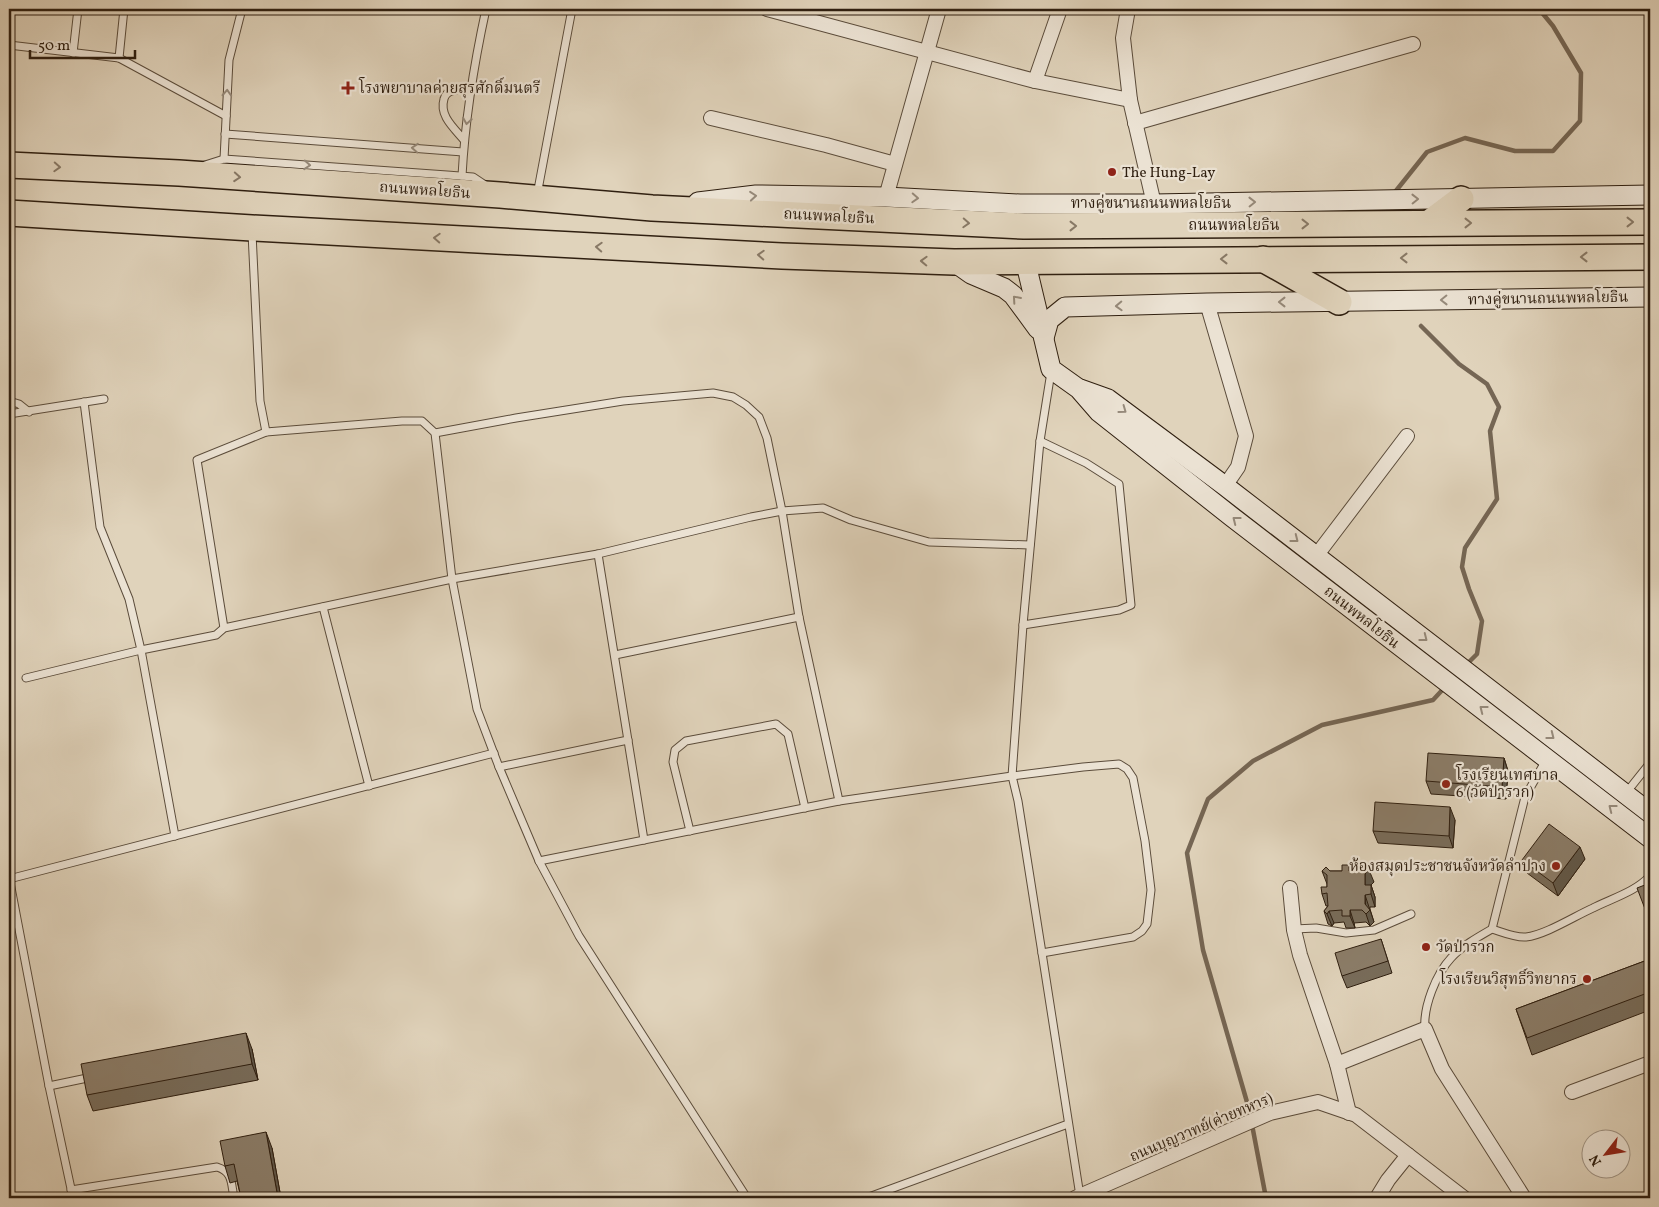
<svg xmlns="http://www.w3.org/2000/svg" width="1659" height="1207" font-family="Vollkorn,'Noto Serif Thai',serif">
<rect width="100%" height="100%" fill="#e0d3bb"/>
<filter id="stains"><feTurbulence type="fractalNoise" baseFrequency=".004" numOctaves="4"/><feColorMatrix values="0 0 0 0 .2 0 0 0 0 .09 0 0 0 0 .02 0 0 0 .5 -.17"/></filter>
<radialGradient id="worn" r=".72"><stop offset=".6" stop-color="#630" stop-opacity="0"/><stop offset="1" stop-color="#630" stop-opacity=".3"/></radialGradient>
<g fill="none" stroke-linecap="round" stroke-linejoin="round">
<g stroke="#756654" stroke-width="4.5">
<polyline points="1395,192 1427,152 1465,138 1515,151 1553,151 1580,121 1581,73 1553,26 1539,9"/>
<polyline points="1421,326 1459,364 1487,384 1499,407 1490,431 1497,499 1465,548 1462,567 1469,589 1482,621 1477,654 1465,666"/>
<polyline points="1266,1198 1249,1109 1203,950 1187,853 1208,799 1253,761 1322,725 1433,700 1446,686"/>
</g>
<defs>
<g id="lane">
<polyline points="9,45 119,58 226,116"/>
<polyline points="73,53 78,9"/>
<polyline points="119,58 124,9"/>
<polyline points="225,134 463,152"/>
<path d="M464 140C454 128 439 116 444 99 445 95 448 92 452 91 458 88 465 89 472 89"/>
<polyline points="224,159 229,60 242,9"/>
<polyline points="1649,163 1650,189"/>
<polyline points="205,165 224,159 447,175 473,177 485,185"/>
<path d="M462 176C465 120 474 64 486 9"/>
<polyline points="537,195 572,9"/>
<polyline points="252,233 260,401 266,432"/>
<polyline points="1051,372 1040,441 1023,625 1012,776 1018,801 1042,953 1080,1196"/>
<polyline points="9,401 19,404 29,412"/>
<polyline points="84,402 100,527 129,599 141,650 175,836"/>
<polyline points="9,414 104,399"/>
<polyline points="435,433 516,418 623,401 713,393 733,397 746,405 759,417 767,438 782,511 799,617 839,801"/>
<polyline points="598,554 644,840"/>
<polyline points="323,607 369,786"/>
<polyline points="1023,625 1119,610 1131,605 1119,484 1086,463 1040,441"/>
<polyline points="224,628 197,460 266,432 402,421 422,421 435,433 452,579 477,709 499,767 539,861 579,936 747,1198"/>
<polyline points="615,655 799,617"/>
<polyline points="26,678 141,650 216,635 224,628 452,579 598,554 751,517 782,511 823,508 851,520 929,542 1030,545"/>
<polyline points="499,767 628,740"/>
<polyline points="1626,793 1650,763"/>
<polyline points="690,831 673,762 675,750 686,741 776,724 788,734 805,808"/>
<polyline points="539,861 839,801 1012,776 1083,767 1119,764 1127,769 1133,778 1145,841 1151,890 1147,924 1142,931 1133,937 1042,953"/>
<polyline points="9,877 49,1086 73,1198"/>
<polyline points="9,879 494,753"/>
<polyline points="1294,929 1316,928 1346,933 1374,930 1411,914"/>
<path d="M1492 929C1502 932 1515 938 1526 937 1545 935 1575 916 1593 908 1613 898 1635 892 1650 876"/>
<path d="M1425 1029C1423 1007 1436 974 1451 958 1462 946 1478 937 1492 929L1525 797 1546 760"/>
<polyline points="49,1086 92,1077"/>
<path d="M71 1190 217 1167C233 1172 231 1183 234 1198"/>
<polyline points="866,1198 1068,1124"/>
</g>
<g id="street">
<polyline points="767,9 1035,81 1130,100"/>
<polyline points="1128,9 1123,38 1130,100 1154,204"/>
<polyline points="1035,81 1060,9"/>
<polyline points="711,118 826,145 895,164"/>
<polyline points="1135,123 1413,44"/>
<polyline points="886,197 939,9"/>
<polyline points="1207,303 1246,436 1238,467 1225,486"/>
<polyline points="1316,556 1407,436"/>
<polyline points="1290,888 1294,930 1300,955 1337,1064 1349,1113"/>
<polyline points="1337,1064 1425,1029 1442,1069 1524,1198"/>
<polyline points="1572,1092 1650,1063"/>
<polyline points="1075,1198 1270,1113 1318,1102 1356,1115 1464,1198"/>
<polyline points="1377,1198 1388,1180 1408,1155"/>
</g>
<g id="secondary">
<polyline points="698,202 756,195 886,197 1020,204 1154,204 1650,195"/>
<polyline points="1025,260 1051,369 1079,389 1099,412 1232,517 1650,838"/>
<polyline points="954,262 971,274 1004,288 1013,295 1038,329"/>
<polyline points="1044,338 1049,320 1065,307 1207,303 1650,297"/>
<polyline points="1080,389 1108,399 1225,486 1650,813"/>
</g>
<g id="highway">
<polyline points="9,165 179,173 500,195 652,208 1024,226 1650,222"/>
<polyline points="9,213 252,228 782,256 954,262 1650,257"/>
<polyline points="1429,223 1461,199"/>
<polyline points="1263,259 1339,302"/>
</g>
</defs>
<use href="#lane" stroke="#5b4c3b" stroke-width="9"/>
<use href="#street" stroke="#5b4c3b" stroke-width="16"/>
<use href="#secondary" stroke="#2f1f10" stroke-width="21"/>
<use href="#highway" stroke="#2f1f10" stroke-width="28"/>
<use href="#lane" stroke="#ebe2d3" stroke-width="7"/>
<use href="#street" stroke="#ebe2d3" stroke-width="14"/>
<use href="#secondary" stroke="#ebe2d3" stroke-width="19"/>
<use href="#highway" stroke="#e0d3bb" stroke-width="25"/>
</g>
<g fill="#786c5a" stroke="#2f1f10">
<polygon points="1504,758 1508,771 1506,799 1431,794 1426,781"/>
<polygon points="1455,820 1453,848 1378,843 1373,831"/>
<polygon points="1585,859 1558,896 1527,873 1522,860"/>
<polygon points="1349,865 1351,871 1374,882 1371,885 1375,897 1375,907 1370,907 1370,909 1374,922 1370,926 1366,922 1354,923 1355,928 1346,928 1344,922 1334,923 1332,926 1328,924 1324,911 1328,906 1326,906 1322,894 1327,887 1327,884 1322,871 1342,871"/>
<polygon points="1381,939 1392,973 1347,988 1342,976"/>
<polygon points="1650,959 1650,1010 1532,1055 1516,1009"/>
<polygon points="252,1049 258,1080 93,1111 87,1095"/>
<polygon points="272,1148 281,1198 241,1198 237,1181 230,1183 225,1166"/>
</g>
<g fill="#61584a" stroke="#2f1f10">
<polygon points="1504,758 1508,771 1506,799 1502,787"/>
<polygon points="1450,807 1455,820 1453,848 1449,836"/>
<polygon points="1580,847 1585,859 1558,896 1553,883"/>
<polygon points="1369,870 1374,882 1371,885 1375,897 1375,907 1371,894 1365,885 1365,874"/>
<polygon points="1365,895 1374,922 1370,926 1366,914"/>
<polygon points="1350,910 1354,923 1355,928 1350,916"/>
<polygon points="1329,911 1334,923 1332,926 1327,914"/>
<polygon points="246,1033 252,1049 258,1080 252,1064"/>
<polygon points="266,1132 272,1148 281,1198 278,1198"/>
</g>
<g fill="#8b7d69" stroke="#2f1f10">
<polygon points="1428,753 1504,758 1502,787 1426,781"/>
<polygon points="1375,802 1450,807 1449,836 1373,831"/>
<polygon points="1549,824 1580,847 1553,883 1522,860"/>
<polygon points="1342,865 1349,865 1349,871 1360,871 1365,866 1369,870 1365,874 1365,885 1371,885 1371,894 1365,895 1365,904 1370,910 1366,914 1362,910 1350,910 1350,916 1342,916 1342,910 1329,911 1327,914 1324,911 1328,906 1327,893 1322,894 1321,887 1327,887 1327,875 1322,871 1326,867 1330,871 1342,871"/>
<polygon points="1650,883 1650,922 1637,888"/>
<polygon points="1381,939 1388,961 1342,976 1335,953"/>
<polygon points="1650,959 1650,992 1527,1038 1516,1009"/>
<polygon points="246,1033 252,1064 87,1095 81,1064"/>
<polygon points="266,1132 278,1198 241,1198 234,1164 225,1166 220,1141"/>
</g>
<defs><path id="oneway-chevron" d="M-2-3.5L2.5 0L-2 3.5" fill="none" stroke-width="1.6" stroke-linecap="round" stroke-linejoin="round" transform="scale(1.25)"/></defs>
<g stroke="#968a7b">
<use href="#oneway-chevron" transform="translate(227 93) rotate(-87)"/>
<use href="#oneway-chevron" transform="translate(467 121) rotate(99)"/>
<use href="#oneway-chevron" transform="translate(415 148) rotate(-176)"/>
<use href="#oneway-chevron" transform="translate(307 165) rotate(4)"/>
<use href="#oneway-chevron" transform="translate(753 196) rotate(-5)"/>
<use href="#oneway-chevron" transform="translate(915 198) rotate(3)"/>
<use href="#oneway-chevron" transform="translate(1415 199) rotate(-1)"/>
<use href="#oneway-chevron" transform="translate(1252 202) rotate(-1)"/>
<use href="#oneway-chevron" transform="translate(1016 299) rotate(-131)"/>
<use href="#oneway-chevron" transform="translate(1444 300) rotate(179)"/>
<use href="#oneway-chevron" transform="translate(1282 302) rotate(180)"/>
<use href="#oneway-chevron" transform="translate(1119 306) rotate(178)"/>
<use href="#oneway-chevron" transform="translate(1123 410) rotate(36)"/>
<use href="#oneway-chevron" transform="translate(1236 520) rotate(-142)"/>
<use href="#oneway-chevron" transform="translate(1295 539) rotate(38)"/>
<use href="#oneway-chevron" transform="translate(1424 638) rotate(38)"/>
<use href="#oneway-chevron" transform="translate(1483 709) rotate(-142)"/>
<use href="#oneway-chevron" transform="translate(1551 736) rotate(38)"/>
<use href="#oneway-chevron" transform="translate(1612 808) rotate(-142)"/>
</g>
<g stroke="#887966">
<use href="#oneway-chevron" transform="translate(57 167) rotate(3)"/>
<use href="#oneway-chevron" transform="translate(237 177) rotate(4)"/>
<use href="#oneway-chevron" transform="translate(1630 222)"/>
<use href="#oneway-chevron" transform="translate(966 223) rotate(3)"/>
<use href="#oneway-chevron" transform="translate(1468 223)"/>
<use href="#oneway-chevron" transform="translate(1305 224)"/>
<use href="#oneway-chevron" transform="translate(1073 226)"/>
<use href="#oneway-chevron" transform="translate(437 238) rotate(-177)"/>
<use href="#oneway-chevron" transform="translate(599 247) rotate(-177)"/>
<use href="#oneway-chevron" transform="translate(761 255) rotate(-177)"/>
<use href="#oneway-chevron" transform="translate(1584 257) rotate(180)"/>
<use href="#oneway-chevron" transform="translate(1404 258) rotate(180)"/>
<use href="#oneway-chevron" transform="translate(1224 259) rotate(180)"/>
<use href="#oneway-chevron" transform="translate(924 261) rotate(-178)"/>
</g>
<g fill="#8f2418" stroke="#ebe2d3" stroke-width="2">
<path d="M345.5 80.5h5v5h5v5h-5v5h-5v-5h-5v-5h5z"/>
<circle cx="1112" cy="172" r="5"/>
<circle cx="1446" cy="784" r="5"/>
<circle cx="1556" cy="866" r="5"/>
<circle cx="1426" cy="947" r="5"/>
<circle cx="1587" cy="979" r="5"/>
</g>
<g text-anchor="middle" stroke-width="4.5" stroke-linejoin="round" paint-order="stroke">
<g font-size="15" fill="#2f1f10" stroke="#ebe2d3" text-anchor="start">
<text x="359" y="93">โรงพยาบาลค่ายสุรศักดิ์มนตรี</text>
<text x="1122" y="177">The Hung-Lay</text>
<text x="1456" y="780">โรงเรียนเทศบาล<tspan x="1456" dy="17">6 (วัดป่ารวก)</tspan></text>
<text x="1546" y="871" text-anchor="end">ห้องสมุดประชาชนจังหวัดลำปาง</text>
<text x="1436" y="952">วัดป่ารวก</text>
<text x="1577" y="984" text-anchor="end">โรงเรียนวิสุทธิ์วิทยากร</text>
</g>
<g font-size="15" fill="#2f1f10" stroke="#ebe2d3">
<text transform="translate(425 190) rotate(4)" y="5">ถนนพหลโยธิน</text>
<text x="1151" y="208">ทางคู่ขนานถนนพหลโยธิน</text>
<text transform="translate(829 216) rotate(3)" y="5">ถนนพหลโยธิน</text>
<text x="1234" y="230">ถนนพหลโยธิน</text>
<text transform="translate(1548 298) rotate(-1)" y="5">ทางคู่ขนานถนนพหลโยธิน</text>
<text transform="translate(1362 617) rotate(38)" y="5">ถนนพหลโยธิน</text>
<text transform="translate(1201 1127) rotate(-23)" y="5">ถนนบุญวาทย์(ค่ายทหาร)</text>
</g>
</g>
<rect width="1659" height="1207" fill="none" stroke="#e0d3bb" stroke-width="30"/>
<rect x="10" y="10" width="1639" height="1187" fill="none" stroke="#2f1f10" stroke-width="2.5"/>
<rect x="15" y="15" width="1629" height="1177" fill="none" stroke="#2f1f10"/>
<g transform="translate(1606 1154) rotate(239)"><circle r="24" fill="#ebe2d3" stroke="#a09485"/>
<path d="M0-4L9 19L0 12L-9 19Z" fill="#8f2418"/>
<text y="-8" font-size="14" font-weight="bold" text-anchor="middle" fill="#2f1f10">N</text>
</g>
<path d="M30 50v8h105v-8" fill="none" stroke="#2f1f10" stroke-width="2.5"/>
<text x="38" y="50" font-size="15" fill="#2f1f10" stroke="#ebe2d3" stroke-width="4" paint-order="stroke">50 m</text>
<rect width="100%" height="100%" filter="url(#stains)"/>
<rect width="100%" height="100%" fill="url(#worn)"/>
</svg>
